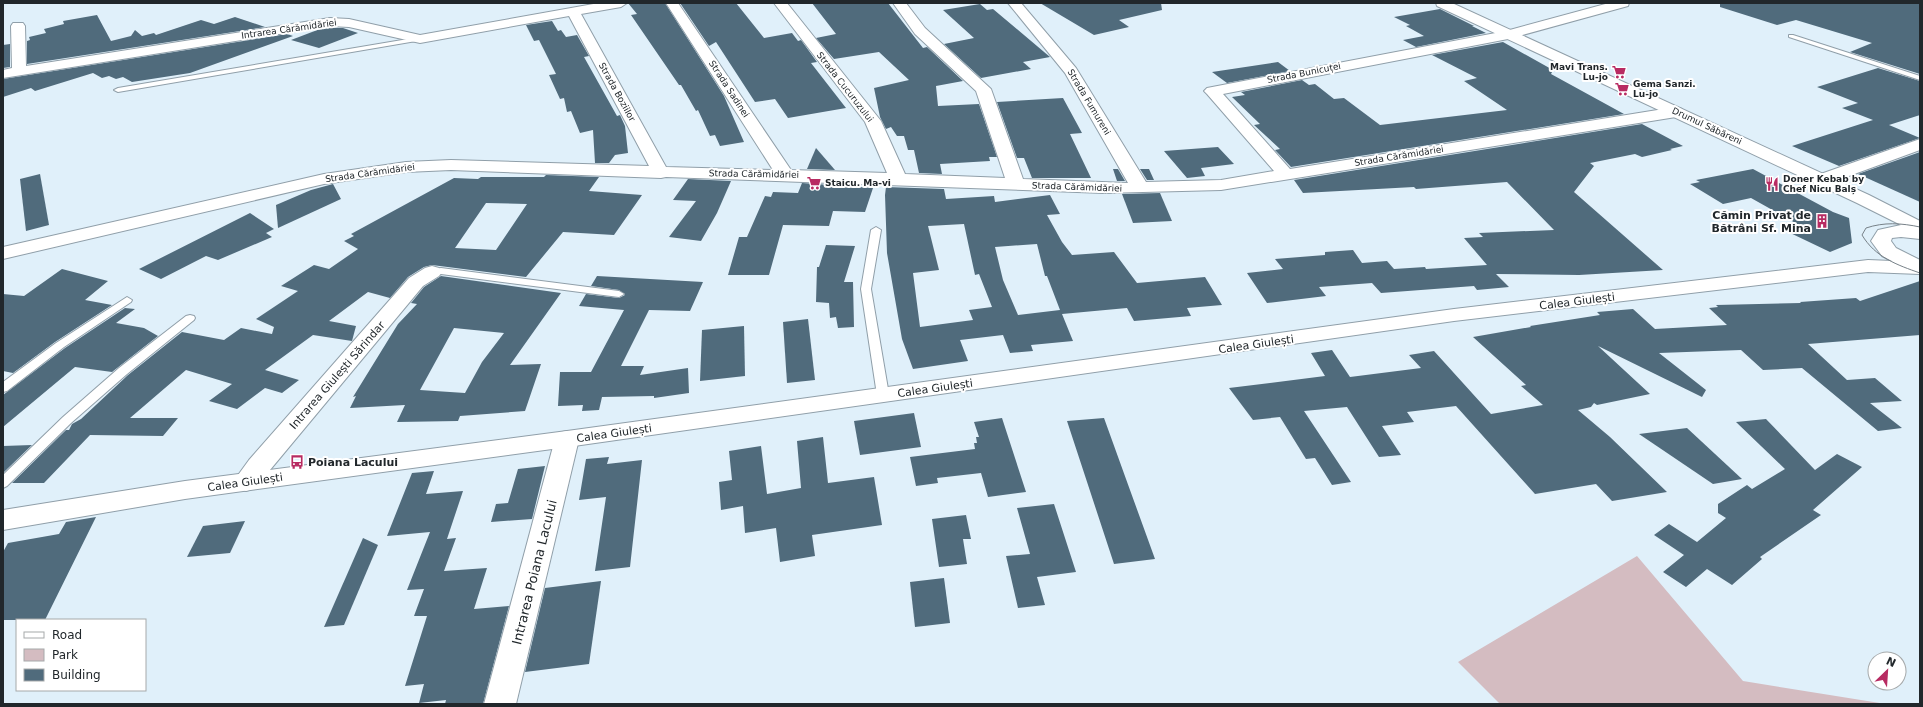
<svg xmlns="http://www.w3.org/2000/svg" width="1923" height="707" font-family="'DejaVu Sans',sans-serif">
<rect width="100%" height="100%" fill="#e0f0fa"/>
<polygon fill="#d4bcc1" points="1637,556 1743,681 1886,704 1500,704 1458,662"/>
<g fill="#506b7c" fill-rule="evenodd">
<polygon points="628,3 665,3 724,96 744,142 720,146 715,135 710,136 698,110 696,111 681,85 679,85 631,15 637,14"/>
<polygon points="680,3 736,3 764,38 792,33 798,41 801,40 817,62 811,63 846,108 788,118 775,99 755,102 716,42 709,46"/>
<polygon points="812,3 888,3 923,48 927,47 963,81 936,86 938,106 979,104 997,157 989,157 990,161 940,164 942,174 919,173 914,150 908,150 904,136 897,136 891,127 886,129 880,117 874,88 909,80 879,52 834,59 816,38 836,34"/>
<polygon points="1040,3 1161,3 1162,10 1119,20 1129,27 1094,35"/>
<polygon points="1720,3 1920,3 1920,74 1850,52 1872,43 1796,20 1777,25 1720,7"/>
<polygon points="980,4 987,10 993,9 1050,57 1023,62 1031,69 981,78 944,44 974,38 943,10"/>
<polygon points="1440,9 1474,26 1472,26 1486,33 1416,47 1403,40 1424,36 1406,26 1410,25 1394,17"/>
<polygon points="97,15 111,41 131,36 135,30 142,36 154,33 156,35 201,20 214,24 235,17 265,27 27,64 27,41 30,40 29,37 46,33 44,29 64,24 63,21"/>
<polygon points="552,21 558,31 561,30 566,37 577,35 589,56 584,57 617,116 620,115 625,126 628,153 615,155 609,163 595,163 593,130 580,133 571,111 567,112 564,98 560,99 549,75 556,74 539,40 534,41 526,25"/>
<polygon points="330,28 343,28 358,33 319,48 291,40 320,29"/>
<polygon points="287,34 293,36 190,73 132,82 123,77 116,79 109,76 102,78 93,73 35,91 31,88 3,97 3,79"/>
<polygon points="1503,42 1553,70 1551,74 1624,114 1291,167 1275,150 1280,149 1254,125 1260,124 1232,97 1245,95 1241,92 1302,80 1309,85 1315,84 1334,99 1344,98 1380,125 1507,110 1464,81 1477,78 1432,55"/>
<polygon points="10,44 10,67 3,68 3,45"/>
<polygon points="1278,62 1290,71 1227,83 1212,72"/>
<polygon points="1878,68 1920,81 1920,115 1889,125 1920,138 1839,166 1792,146 1873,120 1842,108 1858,103 1817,87"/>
<polygon points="1063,98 1082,133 1070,134 1091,178 1032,178 1024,158 1017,158 997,102"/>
<polygon points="1642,124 1683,146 1670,149 1672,150 1642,157 1635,154 1590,163 1594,166 1574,192 1663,270 1579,275 1496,274 1509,287 1477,290 1474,286 1381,293 1372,283 1319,287 1326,296 1267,303 1247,273 1283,269 1275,259 1325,255 1325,252 1353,250 1362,263 1387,261 1394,269 1425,267 1426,269 1487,265 1464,238 1483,237 1479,233 1554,230 1507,182 1416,189 1414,187 1303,193 1294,180"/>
<polygon points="1218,147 1234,164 1201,168 1205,176 1187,178 1164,151"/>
<polygon points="816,148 835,170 807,169"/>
<polygon points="1920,152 1920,202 1858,174"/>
<polygon points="1113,169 1118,169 1125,181 1117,181"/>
<polygon points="1140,169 1149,169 1154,180 1147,180"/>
<polygon points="1753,169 1833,212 1849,218 1852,243 1830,252 1784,230 1799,225 1751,198 1723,204 1690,184 1700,182 1696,180"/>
<polygon points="40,174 49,225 26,231 20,179"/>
<path d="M546 175 599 177 589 191 642 195 614 235 563 232 526 277 432 265 424 267 408 277 390 298 368 292 329 321 356 326 352 341 313 335 265 370 299 380 282 393 265 388 237 409 209 401 232 384 186 370 130 418H178L163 436 90 435 44 483H12L66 430H69L72 424 81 419 128 375 182 332 224 340 241 328 272 334 274 327 256 319 298 291 281 286 314 265 329 269 358 249 344 241 354 236 351 234 454 178 478 179 481 177H544ZM486 203 527 204 496 250 455 248Z"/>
<polygon points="688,179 731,181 717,213 701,241 669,237 696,201 673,200"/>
<polygon points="802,183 873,188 865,212 833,211 829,226 783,225 769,275 728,275 739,237 747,237 765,196 771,197 773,192 798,193"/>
<polygon points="333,184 341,199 278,228 276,205 311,190"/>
<path d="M886 187 944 189 946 199 994 196 995 202 1050 195 1060 214 1047 215 1062 242 1072 255 1114 252 1137 283 1205 277 1222 305 1187 308 1191 316 1134 321 1127 308 1062 314 1073 341 1031 345 1033 351 1010 353 1003 335 960 340 968 361 913 369 902 339 887 253 885 195ZM964 224 975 275 979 274 992 307 969 310 973 320 920 327 913 273 939 270 928 226ZM1037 244 1045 276H1047L1060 310 1018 315 1003 280 995 247Z"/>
<polygon points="1160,193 1172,221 1133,223 1122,194"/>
<polygon points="250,213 274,229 266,233 272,237 218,260 206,256 161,279 139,269"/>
<polygon points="826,245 855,246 844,282 853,282 854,327 838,328 836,317 830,318 829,303 816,302 817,267 819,267"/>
<polygon points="62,269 108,281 85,300 112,305 55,342 13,373 3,371 3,294 24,296"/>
<path d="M441 276 561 293 510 365 541 364 525 411 460 416 458 421 397 422 405 405 350 408 356 396 353 397 398 324 417 304 411 303 424 287ZM454 328 504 333 482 362 465 393 420 390Z"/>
<polygon points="597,276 703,282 690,311 649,310 621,366 644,366 640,375 688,368 689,393 654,398 654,396 602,397 599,410 582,411 583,405 558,406 560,372 591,372 624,310 579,306 586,294 619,298 625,295 619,290 591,286"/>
<polygon points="1920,281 1920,335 1808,344 1847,380 1875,378 1902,401 1870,403 1902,428 1878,431 1802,368 1763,370 1741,350 1659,353 1706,390 1702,397 1598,346 1650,394 1597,405 1594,403 1591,407 1578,410 1610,437 1667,492 1612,501 1596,484 1535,494 1456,406 1407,412 1414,422 1382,426 1401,455 1379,457 1347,407 1304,411 1351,482 1332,485 1315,458 1306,459 1280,417 1253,420 1229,388 1325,376 1311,353 1332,350 1350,377 1421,368 1409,355 1434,351 1491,414 1543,405 1521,386 1526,385 1473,337 1531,327 1530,326 1600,315 1597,312 1633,309 1655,329 1727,325 1709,308 1718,307 1716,305 1801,303 1800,302 1856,298 1860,301"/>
<polygon points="125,308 135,309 116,323 144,328 158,336 112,372 75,367 3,427 3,395 65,348"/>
<polygon points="808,319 815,380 787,383 783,322"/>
<polygon points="744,326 745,376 700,381 702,330"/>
<polygon points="914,413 921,447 860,455 854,421"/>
<polygon points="1002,418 1026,492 988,497 981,473 937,478 938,483 916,486 910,457 975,449 974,443 977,443 976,437 979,437 974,422"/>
<polygon points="1104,418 1126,479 1155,559 1114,564 1067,421"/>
<polygon points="1766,419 1815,470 1837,454 1862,467 1813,510 1821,515 1760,557 1762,559 1732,585 1707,569 1686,587 1663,572 1684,555 1654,535 1669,524 1697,542 1726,518 1718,513 1718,504 1747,485 1752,489 1785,469 1736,422"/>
<polygon points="1687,428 1742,479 1713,484 1639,434"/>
<polygon points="823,437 828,483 874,477 882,525 812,535 815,556 780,562 776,528 745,533 743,506 721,510 719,482 732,480 729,451 761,446 767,494 801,488 797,441"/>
<polygon points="32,445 3,473 3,446"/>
<polygon points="609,457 607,464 642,460 630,567 595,571 606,497 579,500 586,459"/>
<polygon points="545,466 532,519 491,522 496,504 508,503 518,469"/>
<polygon points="434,471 426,494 463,491 447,539 456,538 444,571 487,568 474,609 509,606 483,704 445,704 446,700 419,703 424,684 405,686 427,616 414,616 424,589 407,590 430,532 387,536 412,473"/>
<polygon points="1054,504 1076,572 1037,577 1045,605 1018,608 1006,556 1030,554 1017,508"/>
<polygon points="966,515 971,539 963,539 967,564 939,567 932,519"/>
<polygon points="96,517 45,620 3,620 3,552 8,543 59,534 66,522"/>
<polygon points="245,521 230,553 187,557 203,526"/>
<polygon points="363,538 378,545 344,625 324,627"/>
<polygon points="944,578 950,623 915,627 910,582"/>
<polygon points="601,581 589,664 525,672 545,588"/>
</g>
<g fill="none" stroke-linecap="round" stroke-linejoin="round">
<defs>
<g id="service">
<polygon points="1789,35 1793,35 1920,76 1920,80 1789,37"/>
<polygon points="420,37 423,39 422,40 118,92 114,90 118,88"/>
<polygon points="876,227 881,230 871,289 889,395 883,399 877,395 861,289 871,230"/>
<polygon points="441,268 619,291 624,294 619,297 441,274 432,275 427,272 428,270"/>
<polygon points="127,297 132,300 131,302 64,347 7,391 3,392 3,382 56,343"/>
<polygon points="190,315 194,316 195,318 194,320 127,374 71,423 7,486 3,488 3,475 63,417 119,368 186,316"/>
</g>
<g id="minor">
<polygon points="599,3 627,3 621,7 581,14 666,167 773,170 666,3 678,3 791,170 887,173 865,122 774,3 787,3 881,121 905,174 1005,178 976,91 915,34 893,3 906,3 925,28 991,89 1023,179 1128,183 1065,73 1008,3 1021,3 1076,68 1146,182 1221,180 1274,171 1207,94 1204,91 1207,88 1506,31 1609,3 1629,3 1628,6 1508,39 1223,94 1290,169 1676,107 1682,109 1684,112 1682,115 1676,117 1221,190 1104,193 666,177 661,178 451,170 406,172 324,184 3,259 3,247 324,174 406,162 451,160 649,166 569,16 420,43 349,27 330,26 3,78 3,70 12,68 11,26 13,23 23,23 25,26 26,66 330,18 349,19 420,35"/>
<polygon points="1920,139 1920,150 1827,184 1821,185 1815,184 1812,180 1815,176"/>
<polygon points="432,266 439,268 442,272 439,276 423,286 255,488 246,491 237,488 233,482 249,460 409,278 425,268"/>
<polygon points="567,431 576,433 579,439 516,704 484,704 555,439 558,433"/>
</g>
<polygon id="secondary" points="1436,3 1452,3 1869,195 1920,221 1920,239 1901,237 1892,238 1891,241 1896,248 1920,260 1920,274 1868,272 1454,321 567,447 185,499 3,530 3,510 185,481 567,431 1454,309 1868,260 1892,261 1882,256 1871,241 1878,230 1901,225 1857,203 1437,6"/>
</defs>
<use href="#service" stroke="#909fa9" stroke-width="2"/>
<use href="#minor" stroke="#909fa9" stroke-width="2"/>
<use href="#secondary" stroke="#909fa9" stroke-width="2"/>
<use href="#service" fill="#fff" fill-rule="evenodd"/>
<use href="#minor" fill="#fff" fill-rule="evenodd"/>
<use href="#secondary" fill="#fff" fill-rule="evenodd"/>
<path stroke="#778188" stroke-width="1" d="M1920 227C1901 223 1884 222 1866 228L1862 235C1875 257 1897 265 1920 273"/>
</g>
<defs>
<symbol id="supermarket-bare" viewBox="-9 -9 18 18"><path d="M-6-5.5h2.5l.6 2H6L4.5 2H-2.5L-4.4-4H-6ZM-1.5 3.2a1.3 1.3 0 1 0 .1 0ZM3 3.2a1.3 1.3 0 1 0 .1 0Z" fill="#b82b62" stroke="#fff" stroke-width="2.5" paint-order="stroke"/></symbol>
<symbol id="restaurant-bare" viewBox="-9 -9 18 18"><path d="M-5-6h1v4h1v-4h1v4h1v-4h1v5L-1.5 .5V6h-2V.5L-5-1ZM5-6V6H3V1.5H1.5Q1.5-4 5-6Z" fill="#b82b62" stroke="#fff" stroke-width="2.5" paint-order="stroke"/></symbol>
<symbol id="building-bare" viewBox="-9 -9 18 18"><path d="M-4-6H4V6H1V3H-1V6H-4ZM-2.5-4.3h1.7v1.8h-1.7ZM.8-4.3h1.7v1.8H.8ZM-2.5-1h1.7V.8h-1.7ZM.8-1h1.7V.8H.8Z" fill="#b82b62" stroke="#fff" stroke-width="2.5" paint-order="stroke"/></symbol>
<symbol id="bus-bare" viewBox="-9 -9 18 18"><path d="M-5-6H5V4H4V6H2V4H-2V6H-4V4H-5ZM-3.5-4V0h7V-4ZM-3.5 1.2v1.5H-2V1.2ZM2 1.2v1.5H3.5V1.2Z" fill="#b82b62" stroke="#fff" stroke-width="2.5" paint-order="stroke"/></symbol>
</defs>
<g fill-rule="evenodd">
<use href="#supermarket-bare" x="1609" y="62" width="20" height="20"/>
<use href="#supermarket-bare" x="1612" y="79" width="20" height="20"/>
<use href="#supermarket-bare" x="804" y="173" width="20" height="20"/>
<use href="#restaurant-bare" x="1762" y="174" width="20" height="20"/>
<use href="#building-bare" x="1812" y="211" width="20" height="20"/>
<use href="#bus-bare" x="287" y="452" width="20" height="20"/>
</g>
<g text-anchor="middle" stroke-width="4" stroke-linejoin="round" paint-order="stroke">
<g font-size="9" fill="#21272b" stroke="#fff">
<text transform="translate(289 29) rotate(-8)" y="3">Intrarea Cărămidăriei</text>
<text transform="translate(1304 73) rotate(-11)" y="3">Strada Bunicuței</text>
<text transform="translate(845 87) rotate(52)" y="3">Strada Cucuruzului</text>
<text transform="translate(729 89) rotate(57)" y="3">Strada Sadinei</text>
<text transform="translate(617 92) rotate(61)" y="3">Strada Boziilor</text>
<text transform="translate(1089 102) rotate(59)" y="3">Strada Fumureni</text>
<text transform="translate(1707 126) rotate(25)" y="3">Drumul Săbăreni</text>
<text transform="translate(1399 156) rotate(-9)" y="3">Strada Cărămidăriei</text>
<text transform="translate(370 173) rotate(-8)" y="3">Strada Cărămidăriei</text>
<text transform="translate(754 174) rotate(1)" y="3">Strada Cărămidăriei</text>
<text transform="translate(1077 187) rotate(2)" y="3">Strada Cărămidăriei</text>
</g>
<g font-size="9" font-weight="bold" fill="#21272b" stroke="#fff" text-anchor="start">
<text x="1608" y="70" text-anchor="end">Mavi Trans.<tspan x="1608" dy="10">Lu-jo</tspan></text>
<text x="1633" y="87">Gema Sanzi.<tspan x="1633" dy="10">Lu-jo</tspan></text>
<text x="1783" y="182">Doner Kebab by<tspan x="1783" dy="10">Chef Nicu Balș</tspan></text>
<text x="825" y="186">Staicu. Ma-vi</text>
</g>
<g font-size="11" font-weight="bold" fill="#21272b" stroke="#fff" text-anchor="end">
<text x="1811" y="219">Cămin Privat de<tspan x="1811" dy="13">Bătrâni Sf. Mina</tspan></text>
<text x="308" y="466" text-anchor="start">Poiana Lacului</text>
</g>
<g font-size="11" fill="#21272b" stroke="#fff">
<text transform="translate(1577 301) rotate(-7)" y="4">Calea Giulești</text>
<text transform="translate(1256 344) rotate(-8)" y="4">Calea Giulești</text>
<text transform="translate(337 375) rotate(-49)" y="4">Intrarea Giulești Sărindar</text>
<text transform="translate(935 388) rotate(-8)" y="4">Calea Giulești</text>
<text transform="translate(614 433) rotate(-8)" y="4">Calea Giulești</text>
<text transform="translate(245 482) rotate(-8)" y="4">Calea Giulești</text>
</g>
<g font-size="13" fill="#21272b" stroke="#fff">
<text transform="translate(534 572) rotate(-76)" y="5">Intrarea Poiana Lacului</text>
</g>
</g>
<rect width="1923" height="707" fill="none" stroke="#21272b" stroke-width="8"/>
<rect x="16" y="619" width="130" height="72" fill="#ffffff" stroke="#a6a9aa"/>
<rect x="24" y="632" width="20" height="6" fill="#ffffff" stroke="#a6a9aa"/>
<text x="52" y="639" font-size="12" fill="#21272b">Road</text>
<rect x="24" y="649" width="20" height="12" fill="#d4bcc1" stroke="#a6a9aa"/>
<text x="52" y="659" font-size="12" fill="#21272b">Park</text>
<rect x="24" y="669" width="20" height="12" fill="#506b7c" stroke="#a6a9aa"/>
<text x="52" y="679" font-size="12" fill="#21272b">Building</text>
<g transform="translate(1887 671) rotate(25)"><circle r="19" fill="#ffffff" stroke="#a6a9aa"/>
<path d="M0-3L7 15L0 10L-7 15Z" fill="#b82b62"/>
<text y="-6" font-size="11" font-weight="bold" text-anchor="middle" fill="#21272b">N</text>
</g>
</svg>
